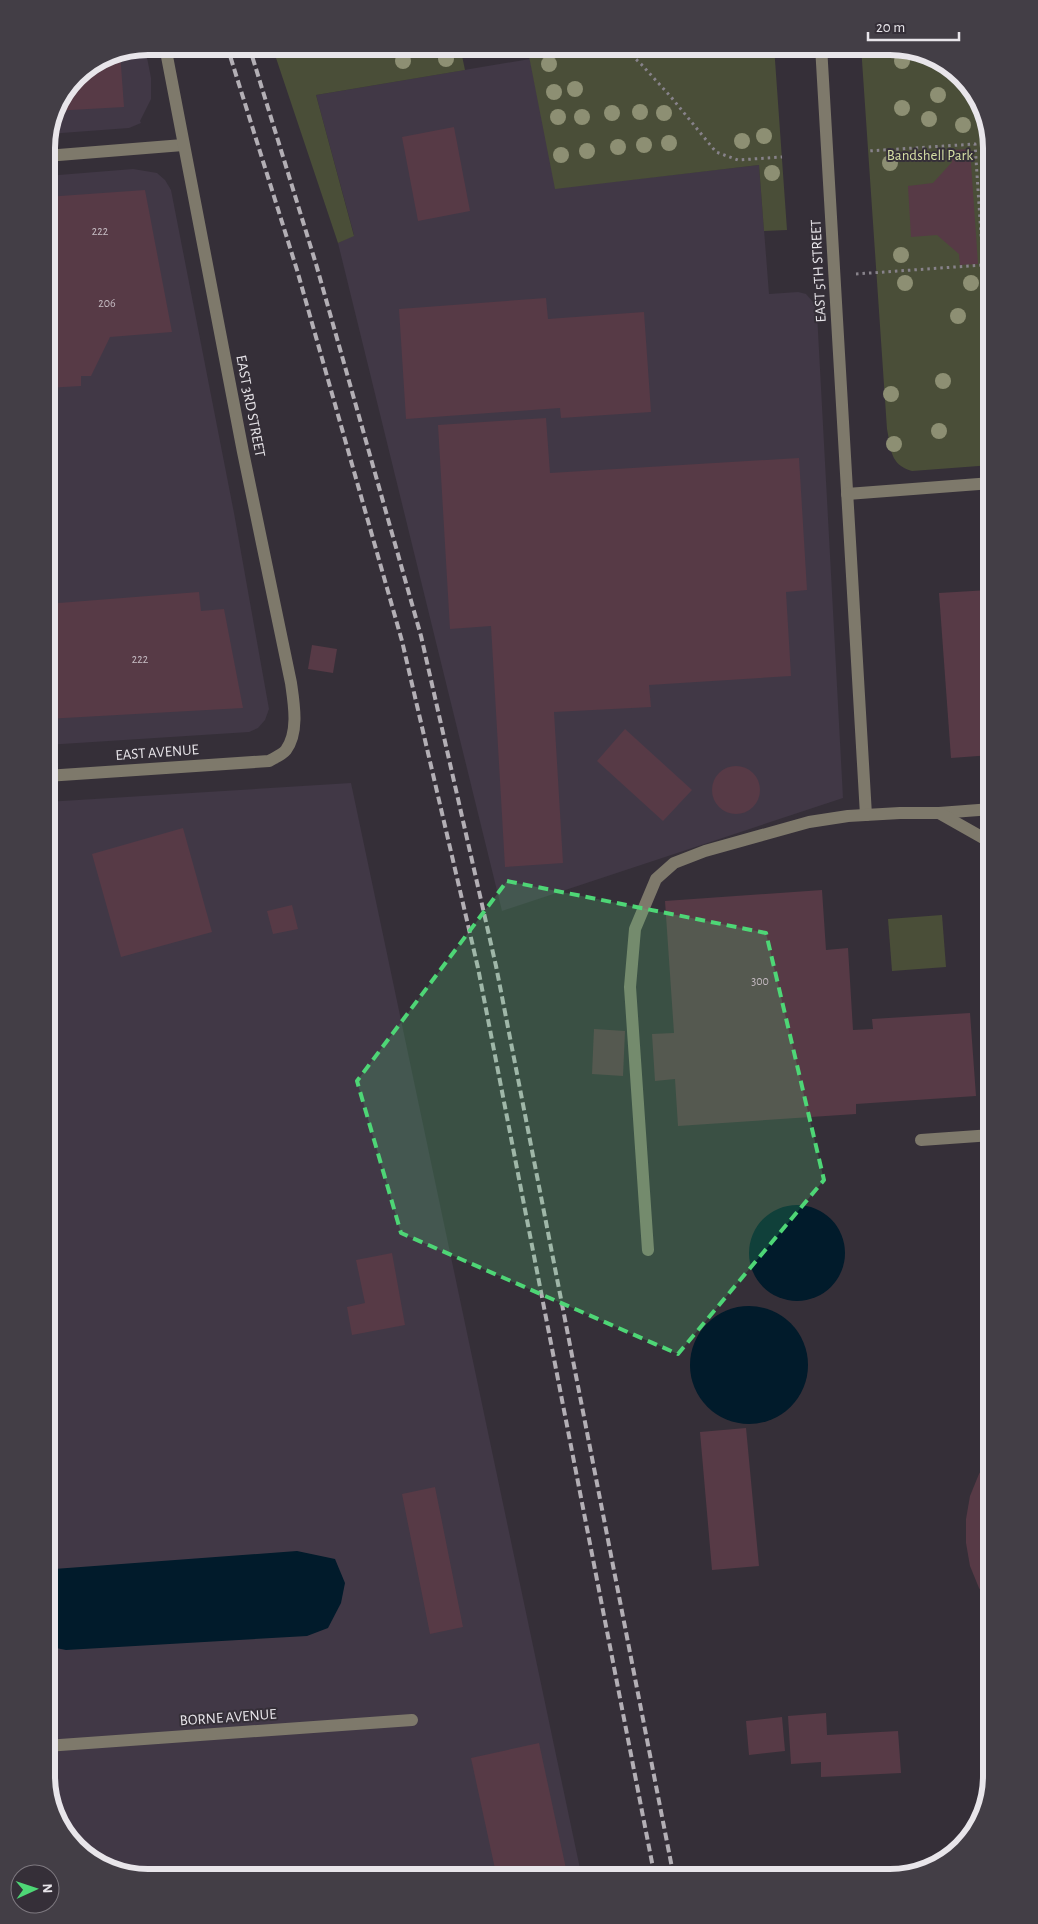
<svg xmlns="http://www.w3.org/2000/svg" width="1038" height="1924" font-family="'Alegreya Sans',sans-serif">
<rect width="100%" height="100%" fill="#352f38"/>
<g fill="#413846">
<polygon points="145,47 151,78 151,99 140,121 141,123 129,128 48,134 54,109 76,76 109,54"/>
<polygon points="530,59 556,188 759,165 769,294 798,292 806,294 813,302 817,313 843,798 502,911 338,243 354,235 316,95"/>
<polygon points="133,169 157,173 165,180 171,190 234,513 269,709 265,720 258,728 249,732 46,745 46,176"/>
<polygon points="351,783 582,1878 141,1878 91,1860 54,1815 46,1776 46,802"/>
</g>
<g fill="#4a4e38">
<polygon points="272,46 460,46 465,70 316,95 354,236 338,243"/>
<polygon points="527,46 774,46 787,230 764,231 759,165 555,189"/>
<path d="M861 46H897L952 67 984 109 992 148V465L912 471C890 465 891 449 887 429Z"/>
<polygon points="942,915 946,967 892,971 888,919"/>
</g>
<g fill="#011b2b">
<circle cx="797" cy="1253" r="48"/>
<circle cx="749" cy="1365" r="59"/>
<polygon points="297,1551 335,1559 345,1583 341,1603 328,1628 307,1636 66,1650 46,1646 46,1575 54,1569"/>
</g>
<g fill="#573a46">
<polygon points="120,52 124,107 53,111 76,76 109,54"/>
<polygon points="454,127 470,211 418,221 402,137"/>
<polygon points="970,149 978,264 960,265 959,254 937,235 911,237 908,186 933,183 952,162 951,150"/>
<polygon points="145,190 172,332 110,337 91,376 81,376 81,386 46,388 46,197"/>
<polygon points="546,298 548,319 644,312 651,412 561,418 560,408 406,419 399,309"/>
<polygon points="546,418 550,473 799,458 807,590 786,592 791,676 649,685 651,707 554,712 563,863 505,867 491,626 450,629 438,425"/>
<polygon points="989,590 992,627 992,755 951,758 939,593"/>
<polygon points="199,592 201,611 224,609 243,708 46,719 46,604"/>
<polygon points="312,645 337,649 333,673 308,669"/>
<polygon points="625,729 692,790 663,821 597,761"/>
<circle cx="736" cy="790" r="24"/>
<polygon points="183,828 212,932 121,957 92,854"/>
<polygon points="822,890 826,950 848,948 853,1030 873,1029 872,1019 970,1013 976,1096 856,1104 856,1114 678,1126 675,1079 655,1081 652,1034 674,1033 665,901"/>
<polygon points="292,905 298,929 273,934 267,911"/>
<polygon points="594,1029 625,1031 623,1076 592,1074"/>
<polygon points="392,1253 405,1325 352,1335 347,1307 365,1303 356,1260"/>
<polygon points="746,1428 759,1566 712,1570 700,1432"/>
<polygon points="992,1453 992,1607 979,1588 970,1566 966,1543 966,1519 970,1496 979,1474"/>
<polygon points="435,1487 463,1627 430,1634 402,1494"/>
<polygon points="826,1713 827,1735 898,1731 901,1773 821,1777 821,1762 791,1764 788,1716"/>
<polygon points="782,1717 785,1751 749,1755 746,1721"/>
<polygon points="539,1743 568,1878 497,1878 471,1758"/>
</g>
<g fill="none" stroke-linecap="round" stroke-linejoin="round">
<g stroke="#87828a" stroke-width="3" stroke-dasharray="2.5 4" stroke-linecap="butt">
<polyline points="622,46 641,64 671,97 716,152 738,160 782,157"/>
<polyline points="856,274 983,265 975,144 868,151"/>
</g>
<g stroke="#7e796b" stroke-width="12">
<polyline points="821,46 866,815"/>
<polyline points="46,156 183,145"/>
<polyline points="847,494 992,483"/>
<path d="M46 776 269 761C274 758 282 755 286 750 299 732 294 704 291 683L243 452 165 46"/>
<polyline points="939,813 992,809"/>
<polyline points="921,1140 992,1135"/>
<polyline points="648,1250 630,987 635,929 656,879 674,863 705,851 809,822 848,816 900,813 939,813 992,843"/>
<polyline points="46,1746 412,1720"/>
</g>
<g stroke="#b3afb5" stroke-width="4" stroke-dasharray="8 4" stroke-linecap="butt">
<polyline points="227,46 297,270 402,641 478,968 655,1878"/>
<polyline points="249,46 316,264 421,636 496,966 674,1878"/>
</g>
</g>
<g fill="#8d8f73">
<circle cx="446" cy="59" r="8"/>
<circle cx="403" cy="61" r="8"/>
<circle cx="902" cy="61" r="8"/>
<circle cx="549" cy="64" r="8"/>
<circle cx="575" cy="89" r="8"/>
<circle cx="554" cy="92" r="8"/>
<circle cx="938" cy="95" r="8"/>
<circle cx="902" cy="108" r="8"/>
<circle cx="640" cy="112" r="8"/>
<circle cx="612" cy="113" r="8"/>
<circle cx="664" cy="113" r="8"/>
<circle cx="558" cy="117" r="8"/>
<circle cx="582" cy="117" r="8"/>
<circle cx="929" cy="119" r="8"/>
<circle cx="963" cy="125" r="8"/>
<circle cx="764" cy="136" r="8"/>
<circle cx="742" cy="141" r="8"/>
<circle cx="669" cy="143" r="8"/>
<circle cx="644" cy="145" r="8"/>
<circle cx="618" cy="147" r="8"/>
<circle cx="587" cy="151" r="8"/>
<circle cx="561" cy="155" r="8"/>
<circle cx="890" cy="163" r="8"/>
<circle cx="772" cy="173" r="8"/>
<circle cx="901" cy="255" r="8"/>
<circle cx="905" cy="283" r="8"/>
<circle cx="971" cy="283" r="8"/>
<circle cx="958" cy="316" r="8"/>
<circle cx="943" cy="381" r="8"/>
<circle cx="891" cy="394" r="8"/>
<circle cx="939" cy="431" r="8"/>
<circle cx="894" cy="444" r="8"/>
</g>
<path fill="#4ed676" fill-opacity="0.2" stroke="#4ed676" stroke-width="4" stroke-dasharray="10 6" stroke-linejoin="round" d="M507 881 766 933 824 1180 678 1354 401 1233 357 1081Z"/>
<g text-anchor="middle" stroke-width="4" stroke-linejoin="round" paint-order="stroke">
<g font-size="12" fill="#c4bac1">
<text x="100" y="235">222</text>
<text x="107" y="307">206</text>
<text x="140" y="663">222</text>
<text x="760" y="985">300</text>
</g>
<g font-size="15" fill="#d5dea4" stroke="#352f38">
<text x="930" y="160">Bandshell Park</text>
</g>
<g font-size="15" fill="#e8e5ea" stroke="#352f38">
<text transform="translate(818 271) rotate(-93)" y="5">EAST 5TH STREET</text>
<text transform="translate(251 406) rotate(79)" y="5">EAST 3RD STREET</text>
<text transform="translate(157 752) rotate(-4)" y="5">EAST AVENUE</text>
<text transform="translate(228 1717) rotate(-4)" y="5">BORNE AVENUE</text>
</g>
</g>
<path d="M0 0H1038V1924H0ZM148 55H890A93 93 0 0 1 983 148V1776A93 93 0 0 1 890 1869H148A93 93 0 0 1 55 1776V148A93 93 0 0 1 148 55Z" fill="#433e46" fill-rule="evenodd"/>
<path fill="none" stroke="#e8e5ea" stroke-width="6" d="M148 55H890A93 93 0 0 1 983 148V1776A93 93 0 0 1 890 1869H148A93 93 0 0 1 55 1776V148A93 93 0 0 1 148 55Z"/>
<g transform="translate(35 1889) rotate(87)"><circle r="24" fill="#352f38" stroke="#7d787f"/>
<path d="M0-4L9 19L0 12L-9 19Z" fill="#4ed676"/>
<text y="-8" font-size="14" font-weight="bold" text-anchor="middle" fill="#e8e5ea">N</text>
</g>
<path d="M868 32v8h91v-8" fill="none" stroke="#e8e5ea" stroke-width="2.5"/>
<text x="876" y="32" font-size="15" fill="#e8e5ea" stroke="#352f38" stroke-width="4" paint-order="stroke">20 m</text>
</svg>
